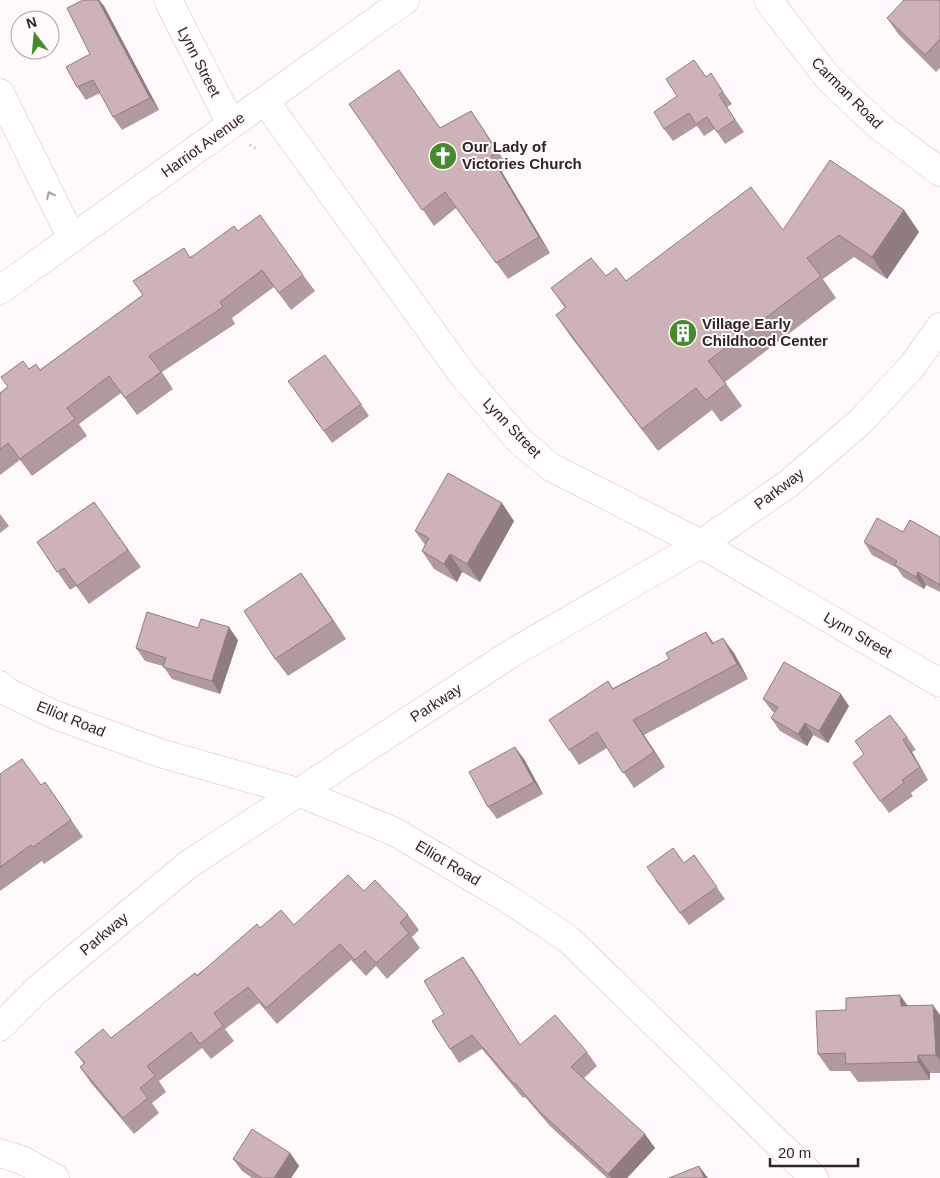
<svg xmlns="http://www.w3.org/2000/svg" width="940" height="1178" font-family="Helvetica,sans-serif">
<rect width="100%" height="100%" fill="#fff9fa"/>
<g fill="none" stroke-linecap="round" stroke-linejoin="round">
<defs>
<g id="minor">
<polyline points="168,0 231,124"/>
<polyline points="768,0 828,78 879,126 940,172"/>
<polyline points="0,93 72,239"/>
<polyline points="265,101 463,375 520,441 551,467 701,544 940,683"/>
<polyline points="0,290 405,0"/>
<polyline points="0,685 6,691 55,715 160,753 298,792 395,832 508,899 568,939 814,1178"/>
<polyline points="0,1027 39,988 189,864 512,653 701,544 788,484 861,421 913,365 940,327"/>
<polyline points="0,1153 22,1160 55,1178"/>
</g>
</defs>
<use href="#minor" stroke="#dabfc3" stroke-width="29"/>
<polyline stroke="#aba4a5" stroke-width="3" stroke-dasharray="1 4" stroke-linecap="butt" points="250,145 257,149"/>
<use href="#minor" stroke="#fff" stroke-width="28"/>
</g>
<g fill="#b09a9d">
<polygon points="83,0 99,0 104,6 159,110 122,130 113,117 100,93 86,100 77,87 90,54"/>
<polygon points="940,0 940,68 936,72 899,35 887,18"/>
<polygon points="706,77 719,86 732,104 727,107 744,132 725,144 715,129 704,136 697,126 673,141 664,129"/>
<polygon points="349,104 440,128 471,111 508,167 502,172 550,253 508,279 456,208 434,226"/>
<polygon points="904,210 919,232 887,279 854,257 823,279 836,298 725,382 742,406 721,422 712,410 658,451 571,337 556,315 565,308 551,288 606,276 626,281 783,230"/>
<polygon points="238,231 303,275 315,291 291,310 274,287 232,318 235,324 162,372 173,389 137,415 121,393 79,424 87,436 32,476 20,460 0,475 0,393 29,369 40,370 143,295 190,257"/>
<polygon points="288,381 361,404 369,416 332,443"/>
<polygon points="94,502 141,567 89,604 76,586 70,590 37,542"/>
<polygon points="0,514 9,526 0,533"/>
<polygon points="514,521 480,582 462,572 457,582 434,569 422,551 425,545 415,531"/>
<polygon points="903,532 940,537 940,592 926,585 924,589 903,577 897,568 872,555 864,542"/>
<polygon points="301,573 346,639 288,676 275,659"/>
<polygon points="198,628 238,640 220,694 172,679 163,666 145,661 136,648"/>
<polygon points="706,632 714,643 734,653 748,679 644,735 665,767 634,788 607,748 579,765 569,750 613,688 669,659"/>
<polygon points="763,699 849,706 828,743 813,735 807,746 780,731 771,718 775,713 772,711"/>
<polygon points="907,737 916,750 912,752 928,780 911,793 913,796 889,813 861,775 864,754"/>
<polygon points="524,759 543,794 497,819 488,807"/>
<polygon points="0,774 41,785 45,782 83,837 44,864 42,861 0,891"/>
<polygon points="694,855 725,899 689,925 655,880 684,863"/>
<polygon points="364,891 408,915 419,930 412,937 420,948 387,979 376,966 366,976 351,960 277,1024 259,1003 225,1029 234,1041 211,1059 202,1048 159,1081 166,1092 152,1103 159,1113 134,1134 91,1083 80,1067 84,1064 75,1052 111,1038 260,928 294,925"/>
<polygon points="463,957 520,1045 587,1052 597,1066 584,1078 655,1148 627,1178 607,1178 550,1126 525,1097 523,1098 482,1049 459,1063 450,1049 444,1014"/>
<polygon points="908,1006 940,1015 940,1073 930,1073 930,1080 858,1082 850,1071 830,1071 818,1054 846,1010"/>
<polygon points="290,1153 299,1166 291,1178 252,1178 242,1171 233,1159"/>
</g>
<g fill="#907d80">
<polygon points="98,0 99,0 104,6 159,110 150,98"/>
<polygon points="471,111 482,127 508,167 497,151"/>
<polygon points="491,156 502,172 550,253 539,237"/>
<polygon points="904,210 919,232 887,279 872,257"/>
<polygon points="502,503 514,521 480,582 467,564"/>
<polygon points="450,554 462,572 457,582 444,564"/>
<polygon points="918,572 926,585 924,589 916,577"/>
<polygon points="301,573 313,590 346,639 333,621"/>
<polygon points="229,627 238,640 220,694 212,681"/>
<polygon points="723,638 734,653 748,679 737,664"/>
<polygon points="841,694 849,706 828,743 819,731"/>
<polygon points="633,720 644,735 665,767 654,752"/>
<polygon points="805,723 813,735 807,746 798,734"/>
<polygon points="903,740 912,752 928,780 920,767"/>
<polygon points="515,747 524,759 543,794 534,782"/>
<polygon points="463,957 473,971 529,1060 520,1045"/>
<polygon points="900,995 913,1013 901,1006"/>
<polygon points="933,1005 940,1015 940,1060 936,1055"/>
<polygon points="918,1055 930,1073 930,1080 918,1062"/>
<polygon points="645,1134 655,1148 627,1178 611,1178 608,1174"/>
<polygon points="290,1153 299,1166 291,1178 274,1178"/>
<polygon points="699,1166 708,1178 704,1178"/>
</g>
<g fill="#cdb3b7" stroke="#907d80">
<polygon points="83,0 98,0 150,98 113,117 93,80 77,87 66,67 90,54 67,8"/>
<polygon points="904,0 940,0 940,39 925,55 887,18"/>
<polygon points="694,60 706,77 711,73 723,92 719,95 735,120 717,132 707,117 696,124 689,113 664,129 654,112 677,96 666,79"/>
<polygon points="399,70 440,128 471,111 497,151 491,156 539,237 496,263 445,192 422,210 349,104"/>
<polygon points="830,160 904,210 872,257 839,235 807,258 821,276 708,361 726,384 706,400 696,388 642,429 556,315 566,307 551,288 591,258 606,276 616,268 626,281 751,187 783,230"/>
<polygon points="260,215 303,275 279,293 262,270 220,302 223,307 149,356 161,372 125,398 109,376 67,408 75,419 20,459 8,443 0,449 0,393 8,387 1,377 23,361 29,369 36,364 40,370 143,295 133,281 184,248 190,258 234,226 238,231"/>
<polygon points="325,355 361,404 324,431 288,381"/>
<polygon points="448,473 502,503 467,564 450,554 444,564 422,551 429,538 415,531"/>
<polygon points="94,502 128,550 77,586 64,568 57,572 37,542"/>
<polygon points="877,518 903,532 910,520 940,537 940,585 918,572 916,577 895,565 897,561 864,542"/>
<polygon points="301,573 333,621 275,659 244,611"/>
<polygon points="147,612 198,628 201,619 229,627 212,681 163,667 166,658 136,648"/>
<polygon points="706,632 712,644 723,638 737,664 633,720 654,752 623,773 597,732 569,750 549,720 608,681 613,689 669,659 666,653"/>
<polygon points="784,662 841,694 819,731 805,723 798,734 771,718 778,707 763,699"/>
<polygon points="890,715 907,737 903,740 920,767 902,780 904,783 880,801 853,763 864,754 855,741"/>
<polygon points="515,747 534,782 488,807 469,772"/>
<polygon points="22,759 41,785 45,782 71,820 33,847 31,845 0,867 0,774"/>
<polygon points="673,848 684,863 694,855 717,887 680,913 647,867"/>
<polygon points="348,875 364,891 375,880 408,915 400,923 409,933 376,963 365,951 355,960 340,944 266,1008 248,987 214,1013 223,1026 200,1044 191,1032 147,1066 155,1076 140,1088 148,1098 123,1118 80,1067 85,1063 75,1052 103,1029 111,1038 195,973 197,976 257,924 260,928 281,910 294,925"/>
<polygon points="463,957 520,1045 555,1015 587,1052 571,1067 645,1134 608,1174 540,1112 515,1083 514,1084 472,1035 450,1049 432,1021 444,1014 424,981"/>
<polygon points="900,995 901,1006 933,1005 936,1055 918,1055 918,1062 846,1064 845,1053 818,1054 816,1011 846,1010 846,998"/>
<polygon points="252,1129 290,1153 274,1178 262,1178 233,1159"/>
<polygon points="699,1166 704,1178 669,1178"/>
</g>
<defs><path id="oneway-chevron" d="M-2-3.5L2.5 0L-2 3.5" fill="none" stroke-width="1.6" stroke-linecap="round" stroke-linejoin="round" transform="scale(1.25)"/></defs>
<use stroke="#a19d9d" href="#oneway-chevron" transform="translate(50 195) rotate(-116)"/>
<defs>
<symbol id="church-disc" viewBox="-11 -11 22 22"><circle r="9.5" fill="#478a2d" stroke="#fff9fa"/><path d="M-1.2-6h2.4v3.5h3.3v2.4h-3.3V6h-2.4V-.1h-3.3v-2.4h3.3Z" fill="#fff"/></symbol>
<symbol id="building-disc" viewBox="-11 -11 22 22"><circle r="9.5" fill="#478a2d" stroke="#fff9fa"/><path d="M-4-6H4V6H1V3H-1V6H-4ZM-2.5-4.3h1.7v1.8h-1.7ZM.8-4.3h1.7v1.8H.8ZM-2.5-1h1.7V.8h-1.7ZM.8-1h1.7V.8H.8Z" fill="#fff"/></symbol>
</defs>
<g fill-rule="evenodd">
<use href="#church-disc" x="427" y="140" width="32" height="32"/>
<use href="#building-disc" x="667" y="317" width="32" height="32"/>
</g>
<g text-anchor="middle" stroke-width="4" stroke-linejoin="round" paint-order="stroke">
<g font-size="15" fill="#2f2526" stroke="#fff9fa">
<text transform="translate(199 62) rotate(63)" y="5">Lynn Street</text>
<text transform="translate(847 93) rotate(45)" y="5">Carman Road</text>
<text transform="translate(203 145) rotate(-36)" y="5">Harriot Avenue</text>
<text transform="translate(512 428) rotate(46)" y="5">Lynn Street</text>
<text transform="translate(779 489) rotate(-37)" y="5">Parkway</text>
<text transform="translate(858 635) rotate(30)" y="5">Lynn Street</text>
<text transform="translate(436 703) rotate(-33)" y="5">Parkway</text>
<text transform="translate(71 719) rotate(22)" y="5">Elliot Road</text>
<text transform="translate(448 863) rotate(31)" y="5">Elliot Road</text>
<text transform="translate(104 934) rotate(-40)" y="5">Parkway</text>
</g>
<g font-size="15" font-weight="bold" fill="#2f2526" stroke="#fff9fa" text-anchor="start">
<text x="462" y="152">Our Lady of<tspan x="462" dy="17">Victories Church</tspan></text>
<text x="702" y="329">Village Early<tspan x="702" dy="17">Childhood Center</tspan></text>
</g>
</g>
<g transform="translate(35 35) rotate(344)"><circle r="24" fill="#fff9fa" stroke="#aca4a5"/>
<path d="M0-4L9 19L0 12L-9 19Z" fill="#478a2d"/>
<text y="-8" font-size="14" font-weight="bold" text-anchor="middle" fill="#2f2526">N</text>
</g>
<path d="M770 1158v8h88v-8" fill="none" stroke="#2f2526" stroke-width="2.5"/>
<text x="778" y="1158" font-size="15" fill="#2f2526" stroke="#fff9fa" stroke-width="4" paint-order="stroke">20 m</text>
</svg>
